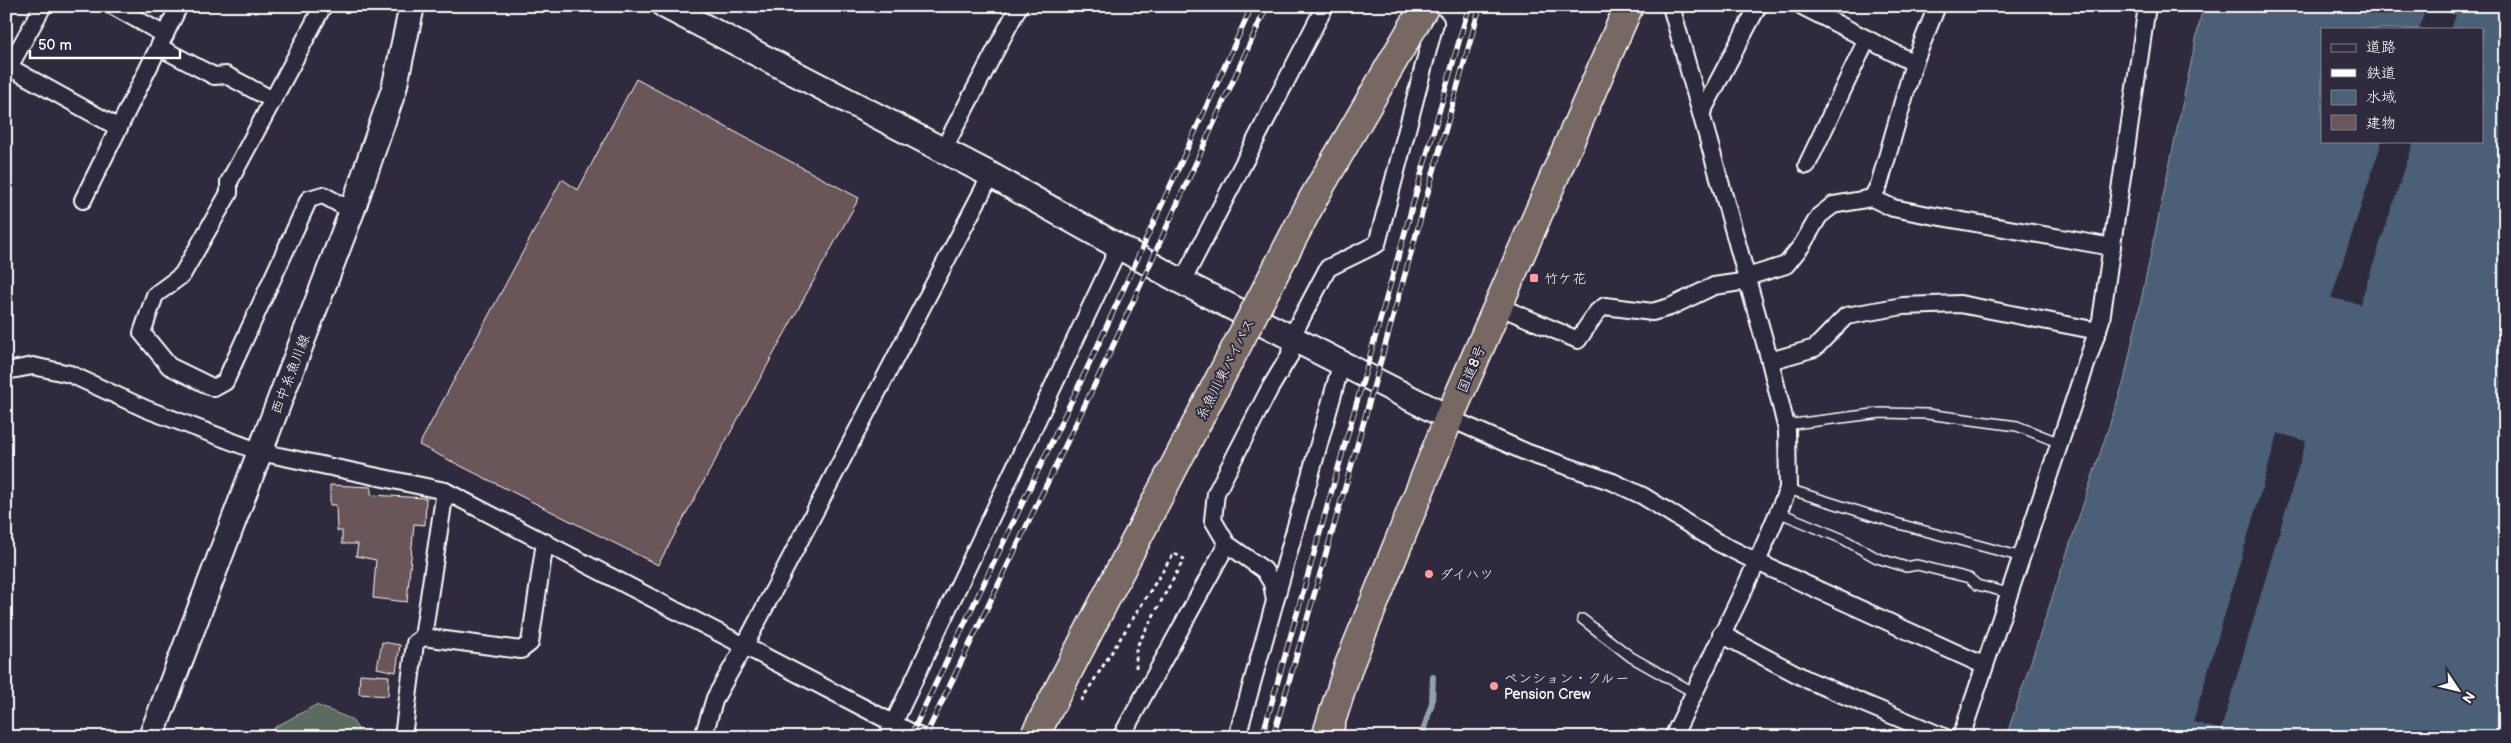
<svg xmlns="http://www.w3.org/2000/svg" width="2511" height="743" font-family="'Balsamiq Sans','Klee One',sans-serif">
<rect width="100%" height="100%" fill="#2f2a3d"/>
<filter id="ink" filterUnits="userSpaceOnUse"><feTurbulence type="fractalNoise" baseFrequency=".02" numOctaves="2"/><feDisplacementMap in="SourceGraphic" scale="10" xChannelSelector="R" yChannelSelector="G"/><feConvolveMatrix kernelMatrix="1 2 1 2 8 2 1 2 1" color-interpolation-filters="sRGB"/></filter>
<g filter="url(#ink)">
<polygon fill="#5b6b61" stroke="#adb5b0" points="316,705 351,719 364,737 269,737 275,727"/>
<path fill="#4b6176" stroke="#93a0ad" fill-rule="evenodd" d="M2203 6H2505V737H2006L2124 381ZM2322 29H2482V141H2322Z"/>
<g fill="#2f2a3d">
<polygon points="2426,7 2456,15 2451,29 2419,29"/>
<polygon points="2382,141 2414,141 2360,304 2331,298"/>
<polygon points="2278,433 2306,441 2221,730 2193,722"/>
</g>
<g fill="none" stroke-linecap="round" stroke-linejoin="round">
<polyline stroke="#93a0ad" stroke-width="6" points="1425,737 1424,728 1432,703 1433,677"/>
</g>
<g fill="#6b5659" stroke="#fff">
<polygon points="636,79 859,198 658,565 419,445 562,179 578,190"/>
<polygon points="330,485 371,487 371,495 426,498 425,525 414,524 407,602 373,598 376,560 356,556 358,544 342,544 342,531 337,531 336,505 330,505"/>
<polygon points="382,642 400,645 396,672 377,668"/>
<polygon points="360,674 389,676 388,696 359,694"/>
</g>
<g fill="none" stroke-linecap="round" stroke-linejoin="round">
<defs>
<g id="lane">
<polyline points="1785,425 1881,413 1927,414 2017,426 2060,443"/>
<polyline points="1788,489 1899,524 2022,557"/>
<polyline points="1778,512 1843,539 1877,558 1906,567 1917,565 1969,578 1977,585 2009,593"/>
<polyline points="1582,619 1631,657 1693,692"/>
</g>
<g id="street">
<polyline points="43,6 9,67 119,128"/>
<polyline points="113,6 165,35"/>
<polyline points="323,6 229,182 229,193 182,275 155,295 142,333 169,366 214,388 225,382 309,199 323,195 352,211"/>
<polyline points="1671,6 1770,361 1787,430 1788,489 1757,562 1673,737"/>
<polyline points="1802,6 1914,63"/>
<polyline points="159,47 214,76 226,75 273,100"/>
<polyline points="1702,112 1758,6"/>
<polyline points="943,150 1019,6"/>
<polyline points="1807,165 1867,39"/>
<polyline points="1872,198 1893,208 1929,215 2112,247"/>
<polyline points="83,200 179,6"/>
<polyline points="1747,277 1786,265 1802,245 1819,216 1833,205 1872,198 1879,185 1914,63 1937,6"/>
<polyline points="1182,282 1325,6"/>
<polyline points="1498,306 1578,340 1597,312 1605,306 1652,312 1670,307 1714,286 1748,281"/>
<polyline points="1770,361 1815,348 1846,316 1903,306 1960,304 2098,331"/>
<polyline points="6,371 33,366 70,374 146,409 260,452 445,491 920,737"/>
<polyline points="1449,418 1528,453 1613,482 1643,496 1717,542 1757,562 1985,666"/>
<polyline points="1275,601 1272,583 1264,570 1227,544 1213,520 1216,493 1269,390 1290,355 1291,338 1328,268 1377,244 1435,23 1409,6"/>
<polyline points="1721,634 1808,680 1944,737"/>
<polyline points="423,637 521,650 530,643 545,542"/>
<polyline points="403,737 415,643 423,637 445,491"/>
<polyline points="703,737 715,698 745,645 991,175"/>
<polyline points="887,737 1120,245"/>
<polyline points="1121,737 1227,544"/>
<polyline points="1237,737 1341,365"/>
<polyline points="1961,737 2101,320 2147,6"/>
</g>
<g id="secondary">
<polyline points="665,6 991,175 1182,282 1449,418"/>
<polyline points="151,737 352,211 394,89 412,6"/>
</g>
<g id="highway">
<polyline points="1034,737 1135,542"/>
<polyline points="1326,737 1349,665 1449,418 1629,6"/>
</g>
</defs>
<use href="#lane" stroke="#fff" stroke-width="12"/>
<use href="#street" stroke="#fff" stroke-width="20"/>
<use href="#secondary" stroke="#fff" stroke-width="28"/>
<use href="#highway" stroke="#fff" stroke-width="31"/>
<polyline stroke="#fff" stroke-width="3" stroke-dasharray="4 4" stroke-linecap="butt" points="1081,701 1174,553 1184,559 1136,648 1136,668"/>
<use href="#lane" stroke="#2f2a3d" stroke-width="9"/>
<use href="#street" stroke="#2f2a3d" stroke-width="16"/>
<use href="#secondary" stroke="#2f2a3d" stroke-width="24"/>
<use href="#highway" stroke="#776864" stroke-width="28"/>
<defs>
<g id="rail">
<polyline points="910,737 1094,354 1252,6"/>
<polyline points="925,737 1106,361 1267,6"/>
<polyline points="1262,737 1469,6"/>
<polyline points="1273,737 1353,460 1480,6"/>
</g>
</defs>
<use href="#rail" stroke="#fff" stroke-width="5.5"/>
<use href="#rail" stroke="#2f2a3d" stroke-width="4" stroke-dasharray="11" stroke-linecap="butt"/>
<defs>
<polyline id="highway-bridge" points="1135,542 1314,197 1425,6"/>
</defs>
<use href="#highway-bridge" stroke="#fff" stroke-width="31" stroke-linecap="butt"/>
<use href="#highway-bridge" stroke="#776864" stroke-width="28"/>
</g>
</g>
<g fill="#ff9aa2" stroke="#2f2a3d" stroke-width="2">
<rect x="1529" y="273" width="10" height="10" rx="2.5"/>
<circle cx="1429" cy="574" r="5"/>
<circle cx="1494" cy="686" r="5"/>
</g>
<g text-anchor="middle" stroke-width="4" stroke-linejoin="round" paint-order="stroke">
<g font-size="14" fill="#fff" stroke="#2f2a3d" text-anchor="start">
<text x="1544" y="283">竹ケ花</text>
<text x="1439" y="579">ダイハツ</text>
<text x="1504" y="683">ペンション・クルー<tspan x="1504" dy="16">Pension Crew</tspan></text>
</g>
<g font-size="14" fill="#fff" stroke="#2f2a3d">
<text transform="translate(1225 369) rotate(-63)" y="5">糸魚川東バイパス</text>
<text transform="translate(1471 369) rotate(-67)" y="5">国道8号</text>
<text transform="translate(290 374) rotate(-69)" y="5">西中糸魚川線</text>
</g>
</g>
<rect width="2511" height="743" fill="none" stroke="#2f2a3d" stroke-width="25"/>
<rect x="12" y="12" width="2486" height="718" fill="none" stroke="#fff" stroke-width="2" filter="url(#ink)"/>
<rect x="2321" y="28" width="162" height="115" fill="#2f2a3d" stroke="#827f8b"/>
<rect x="2331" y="44" width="25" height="8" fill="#2f2a3d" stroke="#827f8b"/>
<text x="2366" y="52" font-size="15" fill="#ffffff">道路</text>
<rect x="2331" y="69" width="25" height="8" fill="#ffffff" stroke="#827f8b"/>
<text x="2366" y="78" font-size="15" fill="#ffffff">鉄道</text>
<rect x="2331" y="90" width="25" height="15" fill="#4b6176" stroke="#827f8b"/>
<text x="2366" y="102" font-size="15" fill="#ffffff">水域</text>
<rect x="2331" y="115" width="25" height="15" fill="#6b5659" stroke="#827f8b"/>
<text x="2366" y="128" font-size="15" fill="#ffffff">建物</text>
<g transform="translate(2458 690) rotate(125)" stroke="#2f2a3d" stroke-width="4" paint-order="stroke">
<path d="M0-4L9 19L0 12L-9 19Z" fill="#ffffff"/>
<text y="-8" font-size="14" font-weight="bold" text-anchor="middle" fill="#ffffff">N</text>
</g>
<path d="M30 50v8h150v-8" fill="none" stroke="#ffffff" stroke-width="2.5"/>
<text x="38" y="50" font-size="15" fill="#ffffff" stroke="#2f2a3d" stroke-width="4" paint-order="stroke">50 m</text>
</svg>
